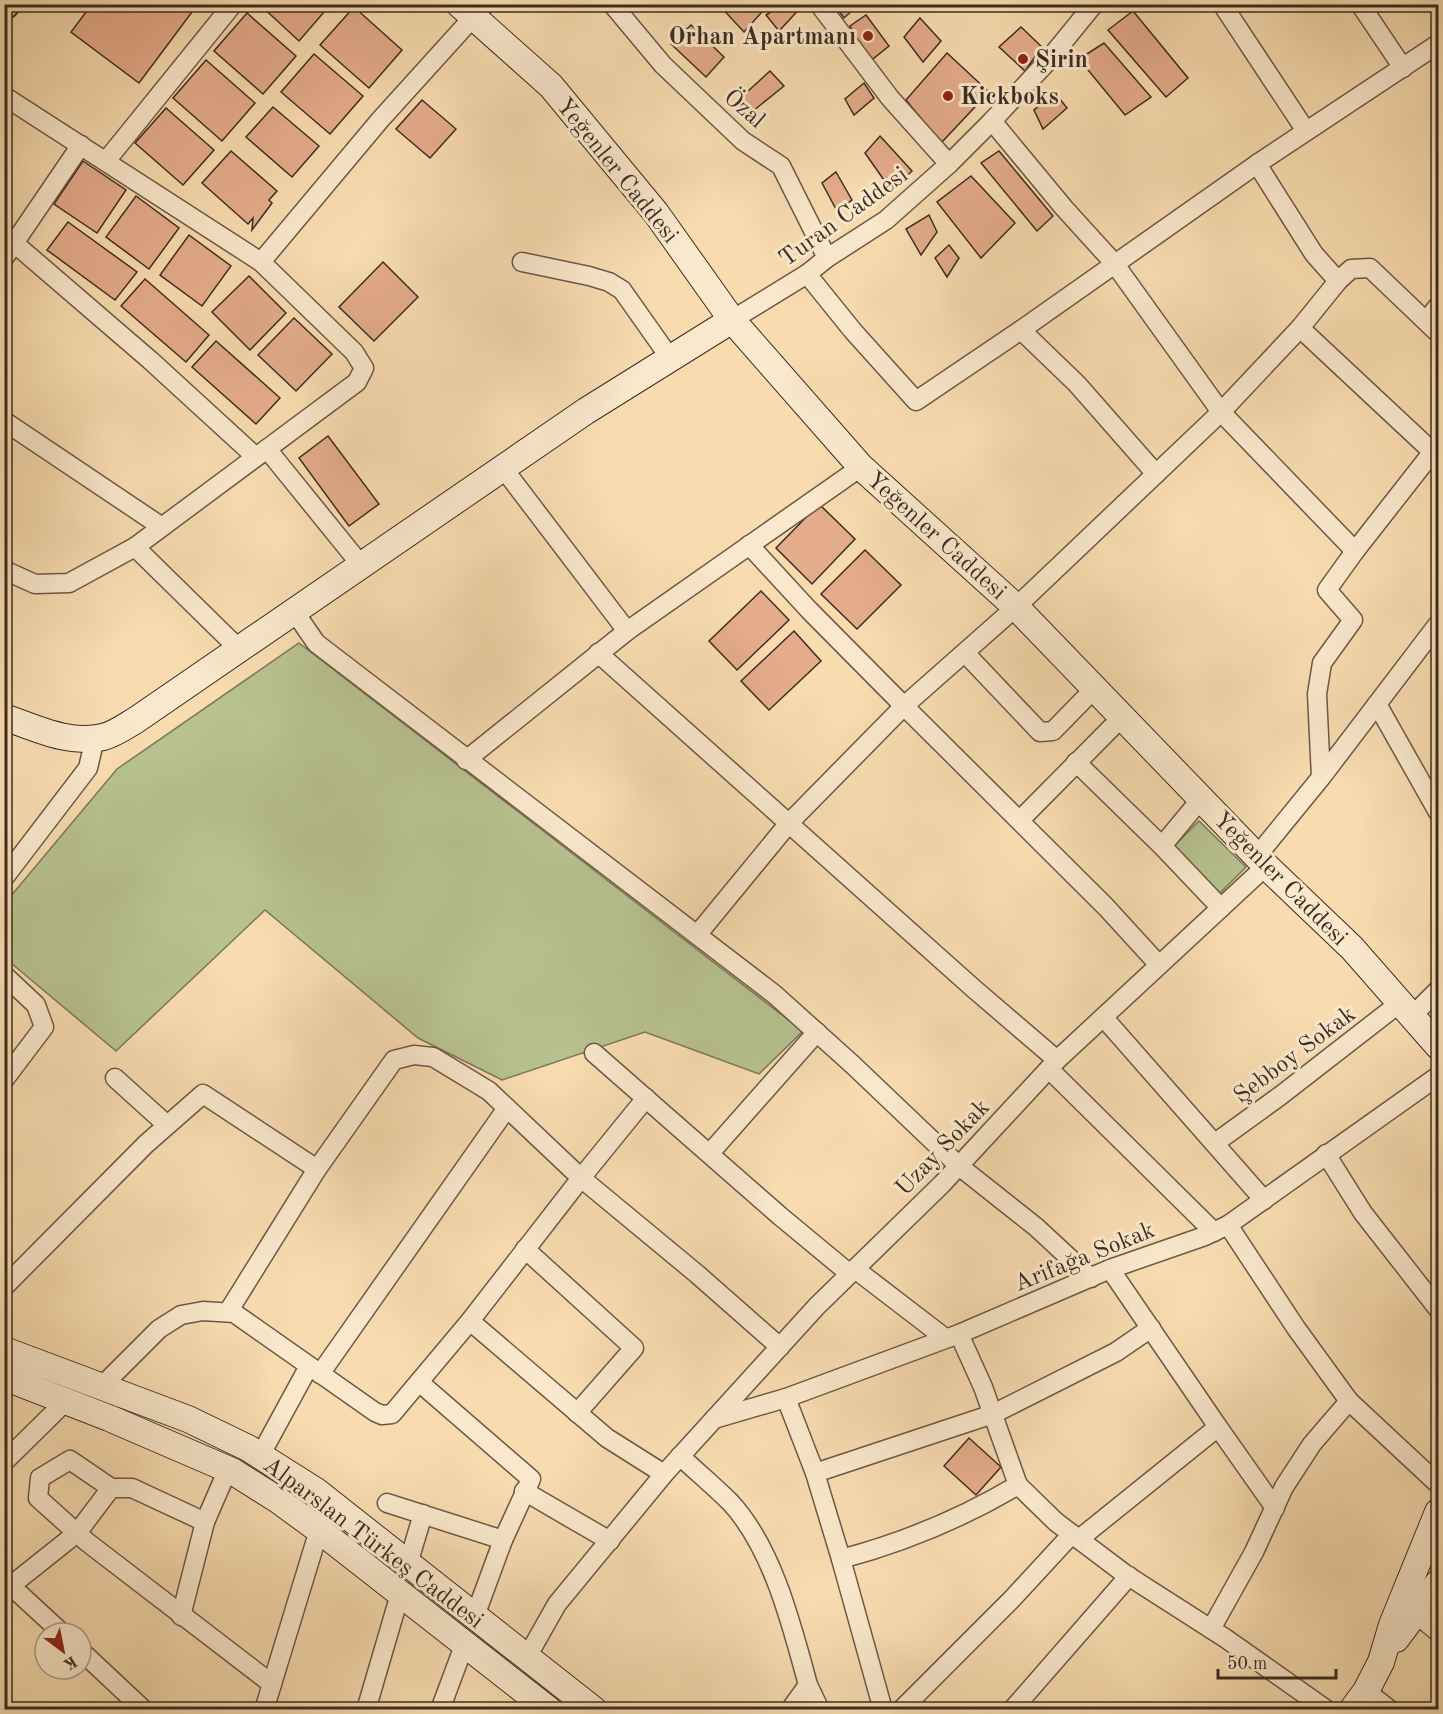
<svg xmlns="http://www.w3.org/2000/svg" width="1443" height="1714" font-family="'Old Standard TT',serif">
<rect width="100%" height="100%" fill="#f8dcb0"/>
<filter id="stains"><feTurbulence type="fractalNoise" baseFrequency=".00333" numOctaves="4"/><feColorMatrix values="0 0 0 0 .2 0 0 0 0 .09 0 0 0 0 .02 0 0 0 .5 -.17"/></filter>
<radialGradient id="worn" r=".72"><stop offset=".6" stop-color="#630" stop-opacity="0"/><stop offset="1" stop-color="#630" stop-opacity=".3"/></radialGradient>
<g fill="#b7c290" stroke="#7a7759" stroke-width="1.5">
<polygon points="299,643 803,1031 759,1074 645,1032 502,1080 418,1038 265,910 116,1051 5,958 5,903 117,769"/>
<polygon points="1199,821 1246,867 1219,894 1172,848"/>
</g>
<g fill="#e5ac8b" stroke="#3c2c22" stroke-width="1.5">
<polygon points="92,4 198,4 139,83 71,32"/>
<polygon points="259,4 331,4 299,41"/>
<polygon points="718,4 769,4 744,32"/>
<polygon points="783,4 804,4 779,31 766,15"/>
<polygon points="834,4 852,4 855,8 844,18"/>
<polygon points="1149,4 1160,4 1153,11"/>
<polygon points="354,7 402,50 369,88 320,45"/>
<polygon points="1133,11 1188,78 1166,97 1108,30"/>
<polygon points="247,13 296,56 263,94 214,51"/>
<polygon points="866,15 889,46 869,62 850,26"/>
<polygon points="920,18 941,41 923,62 904,37"/>
<polygon points="691,25 724,57 706,77 671,44"/>
<polygon points="1021,27 1042,47 1025,71 999,47"/>
<polygon points="1104,43 1151,97 1125,115 1079,59"/>
<polygon points="947,53 989,92 941,143 906,100"/>
<polygon points="314,54 363,96 330,134 281,92"/>
<polygon points="206,60 255,103 222,141 173,98"/>
<polygon points="770,71 784,86 748,115 735,103"/>
<polygon points="864,83 874,98 854,115 845,99"/>
<polygon points="1055,93 1067,108 1043,129 1034,110"/>
<polygon points="422,100 456,129 430,158 396,129"/>
<polygon points="273,107 319,146 292,177 246,137"/>
<polygon points="166,108 214,150 183,185 135,143"/>
<polygon points="880,136 912,171 891,190 865,153"/>
<polygon points="231,151 277,191 269,200 272,203 252,230 253,218 248,224 202,183"/>
<polygon points="999,151 1053,216 1037,231 981,163"/>
<polygon points="83,161 126,190 97,233 54,204"/>
<polygon points="836,172 852,200 837,211 822,183"/>
<polygon points="971,176 1015,223 981,258 937,202"/>
<polygon points="136,196 179,228 149,269 106,237"/>
<polygon points="929,215 937,232 921,255 906,229"/>
<polygon points="68,222 137,272 115,300 47,250"/>
<polygon points="189,235 231,266 202,306 160,275"/>
<polygon points="949,245 959,258 947,277 935,258"/>
<polygon points="383,262 418,297 374,341 339,307"/>
<polygon points="249,276 286,313 250,350 212,312"/>
<polygon points="145,279 209,335 186,362 121,306"/>
<polygon points="294,318 332,354 296,391 258,355"/>
<polygon points="216,341 280,398 256,424 192,367"/>
<polygon points="328,436 379,504 349,526 299,458"/>
<polygon points="819,504 855,539 812,584 776,548"/>
<polygon points="865,550 901,585 857,629 821,594"/>
<polygon points="761,591 789,620 737,670 709,641"/>
<polygon points="794,631 821,661 769,710 741,681"/>
<polygon points="969,1438 1001,1467 976,1495 944,1466"/>
</g>
<g fill="none" stroke-linecap="round" stroke-linejoin="round">
<defs>
<g id="street">
<polyline points="612,4 663,65 743,141 781,166 827,258"/>
<polyline points="819,4 890,98 949,164"/>
<polyline points="1222,4 1306,131"/>
<polyline points="1360,4 1403,68"/>
<polyline points="4,96 261,262 354,352 364,368 357,382 135,547 69,583 35,584 4,570"/>
<polyline points="992,121 1064,208 1114,263 1221,412 1355,551"/>
<polyline points="106,161 233,4"/>
<polyline points="1257,164 1314,254 1338,281"/>
<polyline points="4,237 14,243 150,360 256,457"/>
<polyline points="4,258 81,145"/>
<polyline points="261,262 380,120 485,4"/>
<polyline points="522,262 589,276 609,282 622,290 670,358"/>
<polyline points="807,274 853,331 916,401 1021,330 1257,164 1438,44"/>
<polyline points="732,320 807,274 827,258 886,220 949,164 992,121 1046,63 1094,4"/>
<polyline points="1426,321 1438,306"/>
<polyline points="1300,328 1438,457"/>
<polyline points="1021,330 1077,384 1156,474"/>
<polyline points="4,421 162,527"/>
<polyline points="267,449 361,565"/>
<polyline points="503,468 627,631"/>
<polyline points="135,547 239,649"/>
<polyline points="294,611 316,643 774,994 853,1065 959,1166 1036,1227 1091,1278"/>
<polyline points="598,653 973,988 1057,1060"/>
<polyline points="966,654 1040,732 1053,731 1095,688"/>
<polyline points="1377,704 1438,812"/>
<polyline points="466,760 627,631 861,467"/>
<polyline points="1076,762 1162,846 1201,799"/>
<polyline points="1321,777 1317,694 1322,663 1353,620 1327,590 1355,551 1438,445"/>
<polyline points="1020,820 1123,716"/>
<polyline points="1162,846 1221,908"/>
<polyline points="1257,856 1323,775 1438,624"/>
<polyline points="4,878 88,768 95,738"/>
<polyline points="697,935 789,823 904,706 809,610 749,545"/>
<polyline points="1159,965 1106,907 904,706 1016,607 1221,412 1300,328 1338,281 1351,269 1370,268 1438,333"/>
<polyline points="4,975 36,1005 44,1027 4,1080"/>
<polyline points="1412,1016 1438,990"/>
<polyline points="1104,1018 1264,1200"/>
<polyline points="594,1053 780,1216 850,1274"/>
<polyline points="1049,1069 1214,1232"/>
<polyline points="115,1078 167,1125"/>
<polyline points="646,1098 581,1178 470,1321 607,1438 664,1474"/>
<polyline points="1215,1143 1280,1096 1401,1002"/>
<polyline points="710,1153 817,1032"/>
<polyline points="1326,1154 1363,1213 1438,1309"/>
<polyline points="1228,1225 1296,1328 1349,1401 1438,1484"/>
<polyline points="525,1249 634,1348 577,1413"/>
<polyline points="855,1269 945,1338"/>
<polyline points="4,1287 146,1144 203,1094 317,1169"/>
<polyline points="228,1312 317,1169 394,1060 414,1055 433,1057 489,1091 581,1178 697,1274 780,1347"/>
<polyline points="320,1374 507,1108"/>
<polyline points="419,1382 531,1479 503,1540 475,1616"/>
<polyline points="102,1386 159,1329 181,1315 203,1311 234,1313 375,1412 382,1415 392,1414 470,1321"/>
<path d="M786 1398 815 1473 841 1559C902 1543 964 1517 1018 1485L983 1387 959 1334"/>
<polyline points="714,1419 786,1398 959,1334 1110,1269 1205,1236 1228,1225 1438,1076"/>
<polyline points="1218,1427 1275,1508"/>
<polyline points="260,1456 309,1366"/>
<path d="M680 1456C697 1472 715 1487 731 1503 773 1549 792 1626 808 1685L790 1710"/>
<polyline points="4,1462 66,1401"/>
<polyline points="815,1473 993,1414 1116,1352 1151,1328"/>
<polyline points="1018,1485 1056,1522 1125,1574 1225,1638 1327,1710"/>
<polyline points="524,1491 610,1541"/>
<polyline points="387,1503 503,1540"/>
<polyline points="205,1522 132,1488 111,1488 70,1460 40,1478 38,1498 87,1542 272,1684 264,1710"/>
<polyline points="1079,1539 1218,1427 1110,1269"/>
<polyline points="841,1559 883,1710"/>
<polyline points="408,1564 423,1514"/>
<polyline points="11,1586 62,1633"/>
<polyline points="4,1591 77,1533 111,1488"/>
<polyline points="1415,1613 1438,1632"/>
<polyline points="181,1616 205,1522 228,1469"/>
<polyline points="1211,1629 1254,1552 1284,1487 1312,1444 1349,1401"/>
<polyline points="81,1651 144,1710"/>
<polyline points="527,1657 557,1604 664,1474 817,1306 942,1184 1057,1060 1266,866"/>
<polyline points="272,1684 319,1530"/>
<polyline points="808,1685 820,1710"/>
<polyline points="1366,1691 1390,1710"/>
<polyline points="366,1710 400,1594"/>
<polyline points="440,1710 465,1643"/>
<polyline points="901,1710 1012,1599 1072,1534"/>
<polyline points="1012,1710 1129,1576"/>
</g>
<g id="secondary">
<polyline points="459,4 551,86 656,213 732,320 861,467 1016,607 1266,866 1352,948 1438,1046"/>
<path d="M4 717C36 728 69 745 103 737 115 734 126 726 136 720L586 411 732 320"/>
<polyline points="4,1350 188,1419 248,1448 316,1491 594,1710"/>
<polyline points="4,1377 109,1418 232,1471 278,1500 319,1530 549,1710"/>
<polyline points="1396,1639 1438,1583"/>
<polyline points="1352,1710 1366,1691 1381,1662 1392,1625 1438,1512"/>
</g>
<polyline id="primary" points="4,5 5,4"/>
</defs>
<use href="#street" stroke="#6b5846" stroke-width="21"/>
<use href="#secondary" stroke="#3c2c22" stroke-width="28"/>
<use href="#primary" stroke="#3c2c22" stroke-width="32"/>
<use href="#street" stroke="#fae8cc" stroke-width="18"/>
<use href="#secondary" stroke="#fae8cc" stroke-width="26"/>
<use href="#primary" stroke="#ecbe78" stroke-width="28"/>
</g>
<g fill="#8f2418" stroke="#fae8cc" stroke-width="2">
<circle cx="868" cy="36" r="6"/>
<circle cx="1023" cy="59" r="6"/>
<circle cx="948" cy="96" r="6"/>
</g>
<g text-anchor="middle" stroke-width="6" stroke-linejoin="round" paint-order="stroke">
<g font-size="24" font-weight="bold" fill="#3c2c22" stroke="#fae8cc" text-anchor="start">
<text x="856" y="44" text-anchor="end">Orhan Apartmanı</text>
<text x="1035" y="67">Şirin</text>
<text x="960" y="104">Kickboks</text>
</g>
<g font-size="24" fill="#3c2c22" stroke="#fae8cc">
<text transform="translate(745 108) rotate(41)" y="8">Özal</text>
<text transform="translate(618 170) rotate(51)" y="8">Yeğenler Caddesi</text>
<text transform="translate(843 216) rotate(-36)" y="8">Turan Caddesi</text>
<text transform="translate(937 535) rotate(42)" y="8">Yeğenler Caddesi</text>
<text transform="translate(1281 878) rotate(45)" y="8">Yeğenler Caddesi</text>
<text transform="translate(1294 1054) rotate(-37)" y="8">Şebboy Sokak</text>
<text transform="translate(942 1147) rotate(-46)" y="8">Uzay Sokak</text>
<text transform="translate(1084 1256) rotate(-22)" y="8">Arifağa Sokak</text>
<text transform="translate(374 1542) rotate(37)" y="8">Alparslan Türkeş Caddesi</text>
</g>
</g>
<rect width="1443" height="1714" fill="none" stroke="#f8dcb0" stroke-width="24"/>
<rect x="6" y="6" width="1431" height="1702" fill="none" stroke="#3c2c22" stroke-width="3"/>
<rect x="12" y="12" width="1419" height="1690" fill="none" stroke="#3c2c22" stroke-width="1.5"/>
<g transform="translate(63 1651) rotate(148)"><circle r="28" fill="#fae8cc" stroke="#ae9d88" stroke-width="1.5"/>
<path d="M0-4.5L10 22L0 15L-10 22Z" fill="#8f2418"/>
<text y="-9" font-size="16" font-weight="bold" text-anchor="middle" fill="#3c2c22">K</text>
</g>
<path d="M1218 1669v9h118v-9" fill="none" stroke="#3c2c22" stroke-width="3"/>
<text x="1227" y="1669" font-size="18" fill="#3c2c22" stroke="#fae8cc" stroke-width="4.5" paint-order="stroke">50 m</text>
<rect width="100%" height="100%" filter="url(#stains)"/>
<rect width="100%" height="100%" fill="url(#worn)"/>
</svg>
